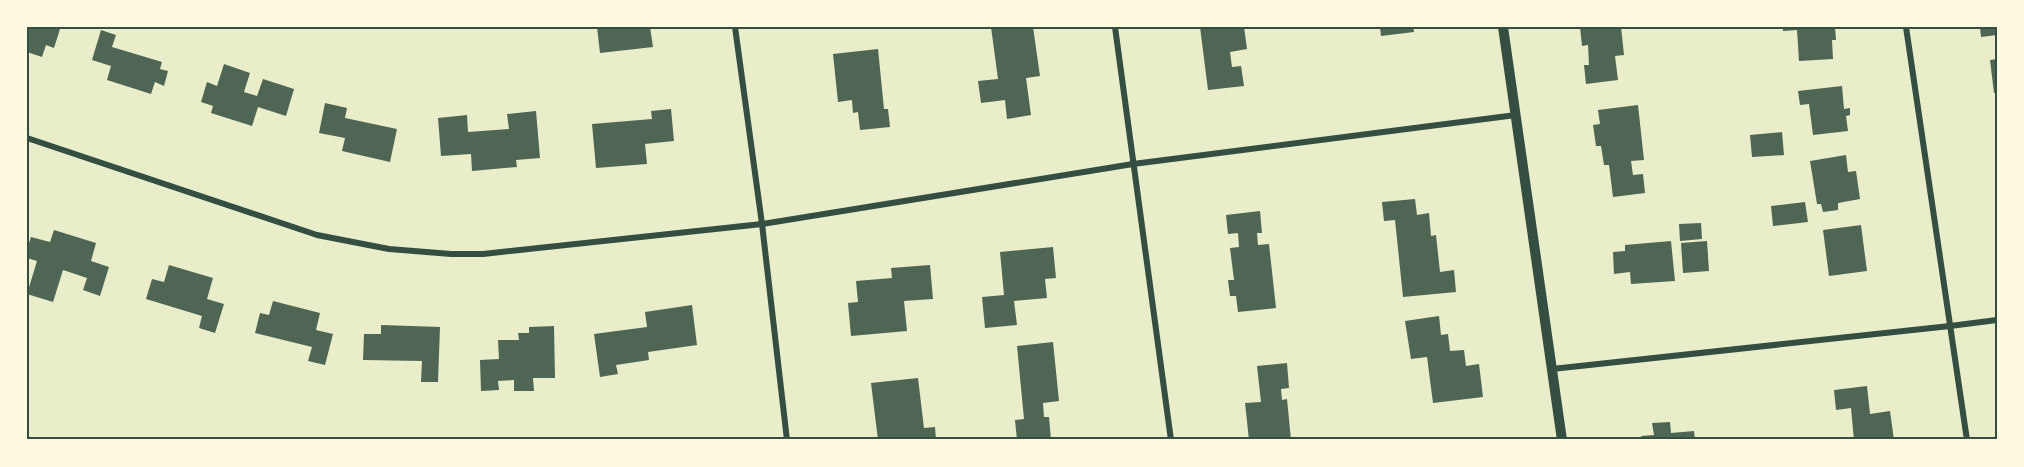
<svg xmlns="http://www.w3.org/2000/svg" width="2024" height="467" font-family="Manrope,sans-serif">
<rect width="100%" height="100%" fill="#e9edc9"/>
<g fill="#4f6655">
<polygon points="27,27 53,27 60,29 54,48 46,45 42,57 27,52"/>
<polygon points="597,27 650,27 653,47 600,53"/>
<polygon points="991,27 1033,27 1040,76 1026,78 1031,115 1007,119 1005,100 981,103 978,81 998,79"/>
<polygon points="1200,27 1244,27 1247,49 1230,52 1232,67 1241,66 1244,86 1208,90"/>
<polygon points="1380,27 1413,27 1414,32 1381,36"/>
<polygon points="1580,27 1621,27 1624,55 1615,56 1618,80 1586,84 1584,65 1589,65 1588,45 1582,46"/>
<polygon points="1783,27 1835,27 1836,40 1832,40 1833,59 1799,61 1797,30 1783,31"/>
<polygon points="1980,27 1997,27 1997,35 1981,37"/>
<polygon points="101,30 116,35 112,47 162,62 160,69 168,71 164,86 155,82 151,94 107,80 111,66 92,60"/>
<polygon points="878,49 884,109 888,109 890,127 860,130 858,112 853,113 852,100 838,102 833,54"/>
<polygon points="1997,59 1997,93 1994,93 1990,60"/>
<polygon points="224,64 250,73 244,92 257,96 263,79 294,89 286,116 258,107 252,126 211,113 213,106 201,102 207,82 217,86"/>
<polygon points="1842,86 1844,109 1850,108 1850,115 1846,116 1848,131 1813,135 1809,104 1800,105 1798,91"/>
<polygon points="325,103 347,108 345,118 397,129 390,162 342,151 345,138 319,133"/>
<polygon points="1638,105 1644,160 1631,161 1633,175 1643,174 1645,193 1613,197 1609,165 1604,165 1601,146 1596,146 1593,125 1600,124 1598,110"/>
<polygon points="671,109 674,141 645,144 647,164 596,168 592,124 652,119 651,111"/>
<polygon points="536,111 540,158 516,160 517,167 472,171 471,154 441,156 438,118 467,115 468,132 509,129 507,114"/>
<polygon points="1782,132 1784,155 1752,157 1750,135"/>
<polygon points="1846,155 1848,172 1856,171 1860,199 1838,203 1838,210 1823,212 1821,204 1817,204 1810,161"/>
<polygon points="1415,199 1417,215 1429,213 1431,236 1436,235 1440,272 1454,270 1456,292 1403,297 1395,220 1384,221 1382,202"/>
<polygon points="1805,202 1808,222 1773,226 1771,206"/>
<polygon points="1260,211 1262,233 1257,233 1258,245 1269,244 1276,308 1238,312 1236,296 1230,296 1228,280 1234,280 1230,248 1239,247 1238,233 1228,234 1226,215"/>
<polygon points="1701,223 1702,239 1680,241 1679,224"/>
<polygon points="1861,225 1867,271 1829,276 1823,230"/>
<polygon points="54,230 96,243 91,261 109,267 100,296 83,290 87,278 63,270 53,302 27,294 37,261 27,258 27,249 31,237 50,242"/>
<polygon points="1671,241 1675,281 1631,284 1630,272 1614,274 1613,252 1625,251 1625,245"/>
<polygon points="1707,241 1709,271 1683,273 1681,243"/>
<polygon points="1053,247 1056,278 1045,279 1047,298 1014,301 1017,325 985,328 982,297 1004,295 1000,252"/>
<polygon points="169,265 213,278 207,299 224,304 215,333 199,328 202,316 146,299 152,279 164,282"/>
<polygon points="930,265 933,299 904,301 907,331 851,336 848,303 858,302 856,281 892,278 891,268"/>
<polygon points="273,301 320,313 316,330 333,334 325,365 308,361 312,347 255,333 260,313 269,315"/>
<polygon points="692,305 697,345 648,352 649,360 616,365 618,374 600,377 594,334 647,327 645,312"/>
<polygon points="1439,316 1441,335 1448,334 1450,351 1464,350 1466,366 1479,364 1483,397 1433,403 1427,357 1411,359 1405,321"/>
<polygon points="381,325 440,327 438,382 421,382 422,361 363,360 364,334 381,334"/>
<polygon points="554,326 555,378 533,378 534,391 514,391 514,380 498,381 499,390 481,391 480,360 499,359 498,340 519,340 518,333 529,333 529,327"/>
<polygon points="1053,342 1059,401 1043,403 1044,417 1049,417 1051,440 1017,440 1015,420 1024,419 1017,346"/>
<polygon points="1287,363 1289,388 1281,389 1282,400 1287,399 1291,440 1249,440 1245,403 1261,402 1257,366"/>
<polygon points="918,378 924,428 935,427 936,440 892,440 892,438 878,440 871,383"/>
<polygon points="1867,386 1870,414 1890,411 1894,440 1854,440 1851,408 1836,410 1834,390"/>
<polygon points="1670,422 1671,433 1694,431 1695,440 1642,440 1641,436 1654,435 1652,423"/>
</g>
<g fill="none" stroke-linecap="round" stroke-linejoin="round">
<g stroke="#344e41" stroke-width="6">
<polyline points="735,27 762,224 787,440"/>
<polyline points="1115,27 1171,440"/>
<polyline points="1906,27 1967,440"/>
<polyline points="27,138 317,235 389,249 451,254 483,254 762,224 1133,164 1516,115"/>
<polyline points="1552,369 1950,326 1997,320"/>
</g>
<polyline stroke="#344e41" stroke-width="10" points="1503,27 1562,440"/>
</g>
<rect width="2024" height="467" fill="none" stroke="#fefae0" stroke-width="57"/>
<rect x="28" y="28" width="1968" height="410" fill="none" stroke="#344e41" stroke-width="2"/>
</svg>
